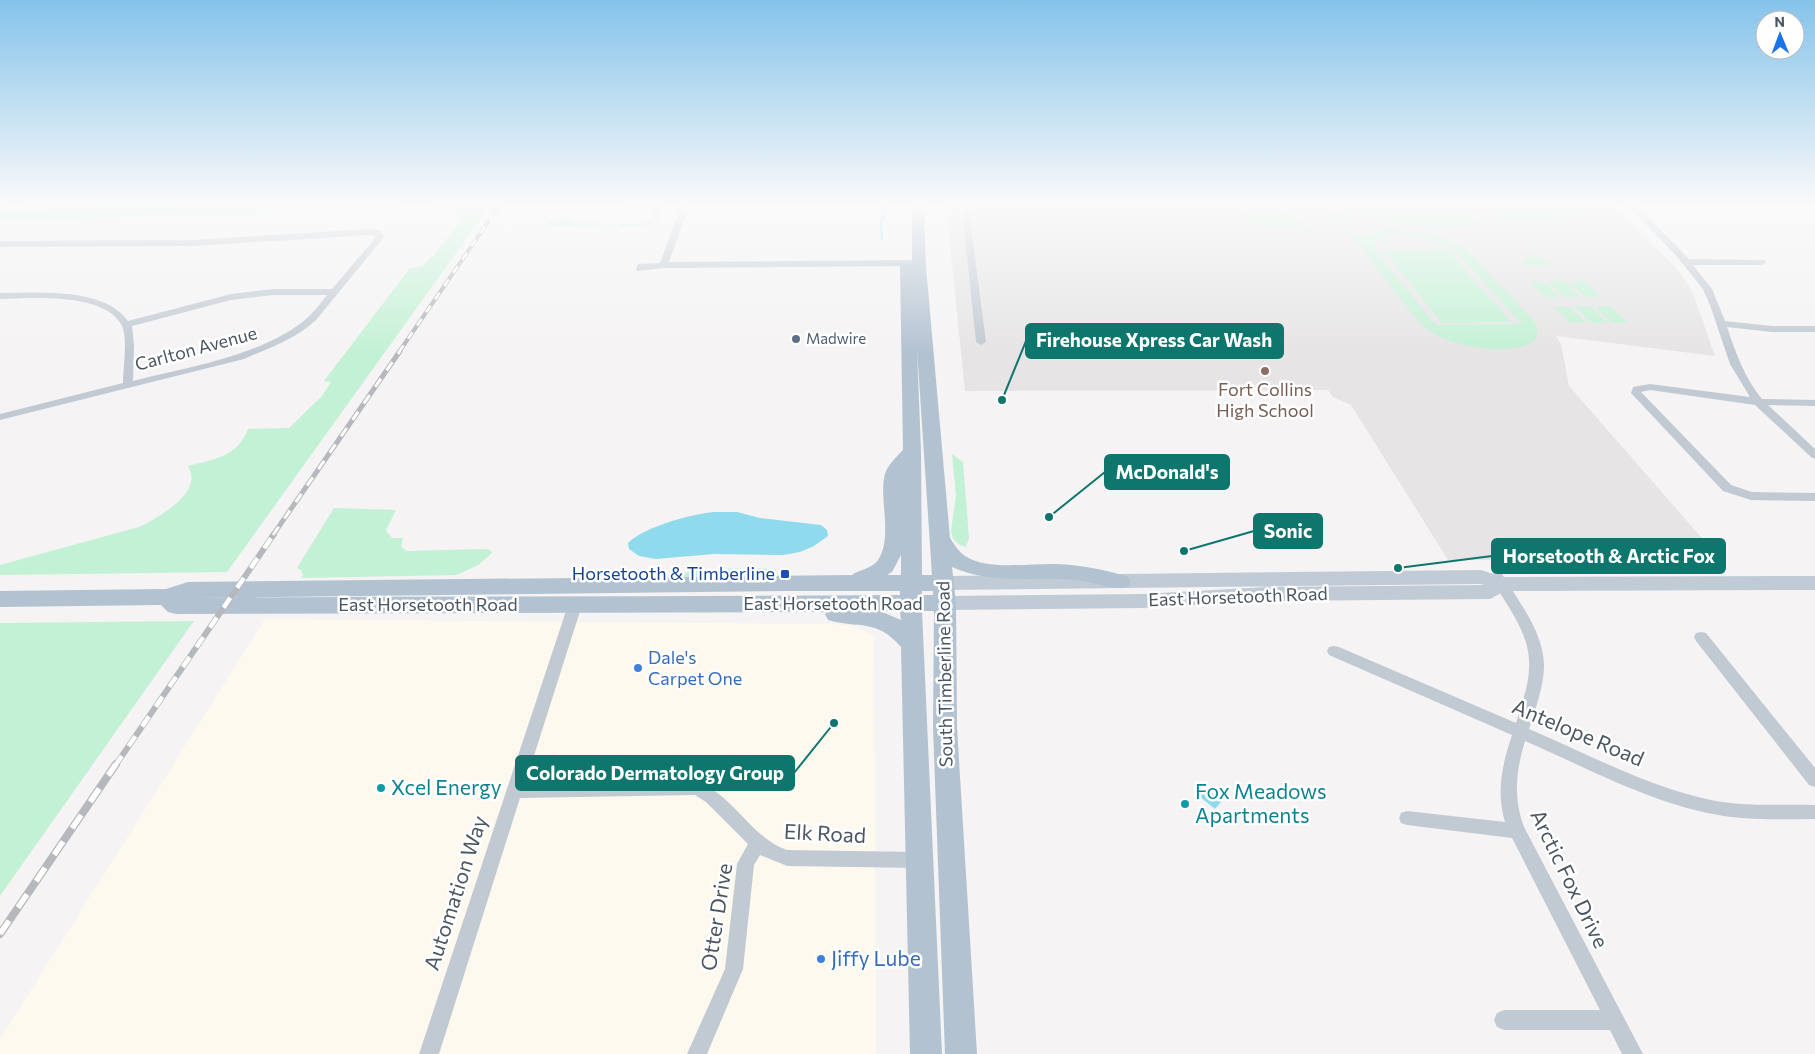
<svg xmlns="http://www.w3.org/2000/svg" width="1815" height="1054" font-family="Commissioner,sans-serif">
<rect width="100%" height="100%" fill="#f5f3f3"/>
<polygon fill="#fdf9ef" points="265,619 830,624 849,625 874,635 876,1054 0,1054 0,1039"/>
<polygon fill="#e6e4e5" points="946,206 1616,206 1679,271 1692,291 1715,356 1556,336 1561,344 1569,386 1722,561 1448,560 1351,405 1333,397 1328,390 965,391"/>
<g fill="#c3f1d5" fill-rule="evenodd">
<polygon points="24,206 403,206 211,217 0,220 0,212"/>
<path d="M430 206H490L227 572 0 575V565L139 527C158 518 205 492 188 466 215 459 237 457 248 429L289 428 322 396 331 382 324 381 410 268 422 267 430 257H433L462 218Z"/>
<polygon points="624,206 664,206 659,218 652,225 618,227 619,224 647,223 654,217 651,217 654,208 623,208"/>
<polygon points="1256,206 1278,206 1306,227 1312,229 1310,231 1240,222 1243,213"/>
<path d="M1341 206H1466L1482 225C1436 226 1383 230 1341 206Z"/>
<path d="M1485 206H1594C1574 225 1525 219 1498 219Z"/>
<polygon points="1333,212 1352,214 1346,223 1347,225 1342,225 1320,215"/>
<polygon points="567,216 572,216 572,219 574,220 573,223 602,223 600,227 547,226 549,221"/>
<path d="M1389 230 1427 233 1457 244 1468 252 1532 318C1555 351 1500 351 1480 348 1463 346 1444 340 1430 331 1417 323 1408 308 1399 297 1383 276 1367 256 1352 235H1363L1365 238 1374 233ZM1407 235 1429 238 1452 248 1522 324 1436 325 1434 323 1375 250V243L1387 236Z"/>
<polygon points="1446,249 1512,322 1442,323 1384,250"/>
<polygon points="1526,253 1542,258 1554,265 1525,267 1522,265 1525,264"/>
<polygon points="1548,281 1564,281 1581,297 1565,297"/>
<polygon points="1584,281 1601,297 1585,297 1569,282"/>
<polygon points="1529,282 1545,282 1560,297 1545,297"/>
<polygon points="1574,306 1590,306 1608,323 1591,323"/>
<polygon points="1610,306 1628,323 1612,323 1595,307"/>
<polygon points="1554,307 1569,307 1586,323 1570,323"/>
<polygon points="828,335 861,335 862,342 828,343"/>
<polygon points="952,454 963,462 969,538 966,547 960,545 953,539 951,531 956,495"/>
<polygon points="334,508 396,510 386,530 392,538 403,538 401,547 407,551 484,549 491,550 492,553 478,565 457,575 301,578 303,575 301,570 297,568"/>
<polygon points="757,568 776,569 775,575 602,578 597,576 601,574 654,576 714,569"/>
<polygon points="194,621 191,625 0,896 0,623"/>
</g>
<g fill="#90daee">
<path d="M714 512H737L760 518 821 525 827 530 828 536 814 546 800 552 783 555 714 554 656 559 639 556 629 549 628 543C644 527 691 514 714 512Z"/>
<polygon points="1201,785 1222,801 1215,809 1195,793"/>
</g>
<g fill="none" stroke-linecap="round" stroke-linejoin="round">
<g stroke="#90daee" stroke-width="2.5">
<polyline points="0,216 117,207 164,208 174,206"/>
<polyline points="882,239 881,225 884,206"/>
</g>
<g fill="#c1cad2" fill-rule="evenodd">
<polygon points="0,206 9,206 0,209"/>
<polygon points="681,206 689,206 669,262 919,260 923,263 919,266 664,268 637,271 636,269 638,264 660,263"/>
<path d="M1629 206H1637L1689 259 1765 260 1766 262 1762 265H1693L1712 289 1725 321 1772 326H1815V332H1772L1727 327C1736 353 1744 377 1762 399L1815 400V406L1768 405 1815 449V459L1811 457 1755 405 1650 390 1641 392 1731 485 1752 492 1815 493V501L1751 500 1723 491 1631 393 1633 387 1650 384 1750 397 1730 364 1710 305 1703 289 1678 258Z"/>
<polygon points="962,209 969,211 986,342 981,345 976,342"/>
<path d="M370 229 381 231 384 237 316 320C296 339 269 348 244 359L0 420V414L123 383C123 368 128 339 122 326 106 292 31 298 0 299V293C37 293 104 287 128 321L231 294 273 289H332L376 237 370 235 193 246 0 247V241L193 240ZM273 295H327C319 305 311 316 301 323 256 357 187 367 133 381L134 345 132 326 231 300Z"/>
<path d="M1497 572 1502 574C1519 602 1545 634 1544 668 1543 689 1535 710 1529 729 1588 754 1648 787 1711 800 1745 807 1781 804 1815 805V819C1781 819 1746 821 1713 814 1649 802 1585 767 1525 741 1516 771 1513 797 1524 827L1643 1054H1622L1610 1030H1504L1497 1027 1494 1020 1497 1013 1504 1010H1600L1512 838 1407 825 1401 823 1399 818 1401 813 1407 811 1505 822C1496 792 1502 765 1512 735L1329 655 1327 651 1329 647 1334 646 1339 647 1516 723C1521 705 1529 686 1529 667 1531 634 1506 604 1490 577L1492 574Z"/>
<path d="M575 600 580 602 582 605 525 784 696 781C733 794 750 837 787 850L920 852 926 854 929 860 926 866 920 868 787 866 760 855 754 865 743 969 707 1054H687L725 969 737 864 748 844 706 802 695 795 520 798 439 1054H419L568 605 570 602Z"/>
<polygon points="1701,632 1706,633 1815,768 1815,787 1809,785 1696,641 1694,637 1696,633"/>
</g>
<polygon fill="#c1cbd6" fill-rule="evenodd" points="1481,570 1502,577 1815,576 1815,590 1505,591 1490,599 1267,601 1142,608 945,610 938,608 936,603 938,598 945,596 1142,594 1267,587 1485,585 1480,584 943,590 936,588 934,583 936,578 943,576"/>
<path fill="#b3c2d1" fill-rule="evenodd" d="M912 206H924L926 267 950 538C954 544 958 551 965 556 988 571 1029 563 1056 564 1080 565 1104 569 1128 577L1131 582 1128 587C1114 591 1090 581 1075 580 1033 576 992 585 952 567L956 603 957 727 977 1054H945L933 727 934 611H922L942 1054H910L901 647C876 618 859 629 828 620L825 614 826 612 176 614 168 612 161 605 0 607V591L166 589 188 582 852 575C860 569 872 569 878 560 894 537 877 493 886 471 890 463 897 456 903 450L900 267 902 264H912ZM917 349 932 575H922L921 451ZM901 555V575H887L892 572ZM784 591H900V595C663 597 425 596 188 598ZM922 591H933V595H922ZM880 611H900L901 620Z"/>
<defs>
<polyline id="rail-far3" points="399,352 499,206"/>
<polyline id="rail-far2" points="273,535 400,351"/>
<polyline id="rail-far1" points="115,766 274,534"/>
<polyline id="rail" points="0,934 116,764"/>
</defs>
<use href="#rail-far3" stroke="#b5b8bd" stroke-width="4"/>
<use href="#rail-far2" stroke="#b5b8bd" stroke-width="5"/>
<use href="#rail-far1" stroke="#b5b8bd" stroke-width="6"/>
<use href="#rail" stroke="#b5b8bd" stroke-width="8"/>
<use href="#rail-far3" stroke="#fff" stroke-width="2.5" stroke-dasharray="8" stroke-linecap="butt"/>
<use href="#rail-far2" stroke="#fff" stroke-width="3" stroke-dasharray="10" stroke-linecap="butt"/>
<use href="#rail-far1" stroke="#fff" stroke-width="4.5" stroke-dasharray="12" stroke-linecap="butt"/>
<use href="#rail" stroke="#fff" stroke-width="5.5" stroke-dasharray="16" stroke-linecap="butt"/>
</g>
<linearGradient id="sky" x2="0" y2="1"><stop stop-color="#85c3ea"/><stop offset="0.58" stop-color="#fafafa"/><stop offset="1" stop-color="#fafafa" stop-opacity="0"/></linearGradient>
<rect width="1815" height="353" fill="url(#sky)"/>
<circle fill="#5c6f8a" stroke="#fff" stroke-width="2" cx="796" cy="339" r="5"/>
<circle fill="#8d6e63" stroke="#fff" stroke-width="2" cx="1265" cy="371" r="5"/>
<rect fill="#1a4fb4" stroke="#fff" stroke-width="2" x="780" y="569" width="10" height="10" rx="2.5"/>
<g fill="#3f7fe0" stroke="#fff" stroke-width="2">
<circle cx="638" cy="668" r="5"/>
<circle cx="821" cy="959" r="5"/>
</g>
<g fill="#0f9aa8" stroke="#fff" stroke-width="2">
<circle cx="381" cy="788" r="5"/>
<circle cx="1185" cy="804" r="5"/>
</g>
<g text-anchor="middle" stroke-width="5" stroke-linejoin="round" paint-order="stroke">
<g font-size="15" fill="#4e5e75" stroke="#fff" text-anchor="start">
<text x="806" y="344">Madwire</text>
</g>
<g font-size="18" fill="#4a5661" stroke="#fff">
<text transform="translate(196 349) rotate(-15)" y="6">Carlton Avenue</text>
<text transform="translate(1238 597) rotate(-2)" y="6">East Horsetooth Road</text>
<text x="833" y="610">East Horsetooth Road</text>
<text x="428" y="611">East Horsetooth Road</text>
<text transform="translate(945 674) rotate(-91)" y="6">South Timberline Road</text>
</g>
<g font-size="18" fill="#785e54" stroke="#fff">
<text x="1265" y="396">Fort Collins<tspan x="1265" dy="21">High School</tspan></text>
</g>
<g font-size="18" fill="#164399" stroke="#fff" text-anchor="end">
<text x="775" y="580">Horsetooth &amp; Timberline</text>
</g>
<g font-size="18" fill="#366cbe" stroke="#fff" text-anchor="start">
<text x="648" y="664">Dale's<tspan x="648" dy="21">Carpet One</tspan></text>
</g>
<g font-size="21" fill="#4a5661" stroke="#fff">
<text transform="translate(1578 733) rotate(23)" y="7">Antelope Road</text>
<text transform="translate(825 834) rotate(3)" y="7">Elk Road</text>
<text transform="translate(1569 879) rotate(64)" y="7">Arctic Fox Drive</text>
<text transform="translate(456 893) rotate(-72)" y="7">Automation Way</text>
<text transform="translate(717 917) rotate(-81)" y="7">Otter Drive</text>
</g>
<g font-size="21" fill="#0d838f" stroke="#fff" text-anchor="start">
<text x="391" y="795">Xcel Energy</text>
<text x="1195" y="799">Fox Meadows<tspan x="1195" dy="24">Apartments</tspan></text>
</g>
<g font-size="21" fill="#366cbe" stroke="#fff" text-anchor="start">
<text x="831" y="966">Jiffy Lube</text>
</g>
</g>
<path fill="none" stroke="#0f766e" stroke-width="2" d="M1002 400L1026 341M1049 517L1105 472M1184 551L1254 531M1398 568L1492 556M834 723L794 773"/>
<g fill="#0f766e" stroke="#fff" stroke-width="2">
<circle cx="1002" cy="400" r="5"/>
<circle cx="1049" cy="517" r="5"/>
<circle cx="1184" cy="551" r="5"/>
<circle cx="1398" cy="568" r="5"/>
<circle cx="834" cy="723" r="5"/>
</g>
<g fill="#0f766e" stroke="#0f766e" stroke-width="2">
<rect x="1026" y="324" width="257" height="34" rx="5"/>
<rect x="1105" y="455" width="124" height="34" rx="5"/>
<rect x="1254" y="514" width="68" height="34" rx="5"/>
<rect x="1492" y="539" width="233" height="34" rx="5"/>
<rect x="516" y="756" width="278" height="34" rx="5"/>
</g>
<g font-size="19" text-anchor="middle" font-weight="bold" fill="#fff">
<text x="1154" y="347">Firehouse Xpress Car Wash</text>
<text x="1167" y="479">McDonald's</text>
<text x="1288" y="538">Sonic</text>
<text x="1609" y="563">Horsetooth &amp; Arctic Fox</text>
<text x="655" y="780">Colorado Dermatology Group</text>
</g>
<g transform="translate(1780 35) rotate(359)"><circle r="24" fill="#ffffff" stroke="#b7bbc0"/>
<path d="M0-4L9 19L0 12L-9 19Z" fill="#1a73e8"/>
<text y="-8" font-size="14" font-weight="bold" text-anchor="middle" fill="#4a5661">N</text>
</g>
</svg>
